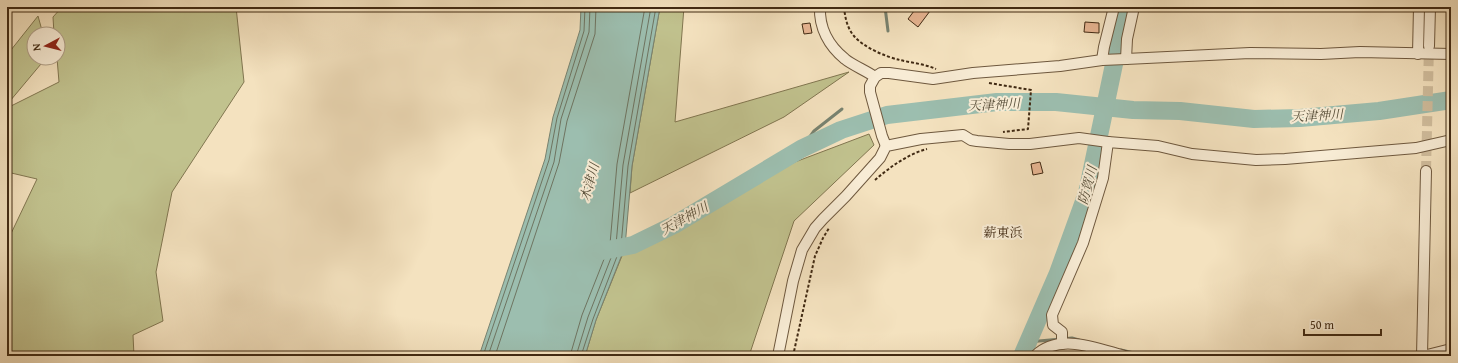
<svg xmlns="http://www.w3.org/2000/svg" width="1458" height="363" font-family="'Gentium Book Plus','Noto Serif JP',serif">
<rect width="100%" height="100%" fill="#f4e2bf"/>
<filter id="stains"><feTurbulence type="fractalNoise" baseFrequency=".005" numOctaves="4"/><feColorMatrix values="0 0 0 0 .2 0 0 0 0 .09 0 0 0 0 .02 0 0 0 .5 -.17"/></filter>
<radialGradient id="worn" r=".72"><stop offset=".6" stop-color="#630" stop-opacity="0"/><stop offset="1" stop-color="#630" stop-opacity=".3"/></radialGradient>
<g fill="#c1c28e" stroke="#817650">
<polygon points="62,7 236,7 244,82 172,192 156,272 163,321 133,335 134,356 7,356 7,242 37,179 7,172 7,108 59,82 57,58 58,58 58,34 54,34 53,17"/>
<polygon points="660,7 684,7 675,122 849,72 784,117 630,193 632,166"/>
<polygon points="38,16 43,34 34,34 34,58 46,58 10,101 7,100 7,55"/>
<polygon points="869,134 874,145 794,221 749,356 585,356 596,320 626,246 674,225 795,162"/>
</g>
<polygon fill="#9cbeaf" stroke="#788371" points="581,7 660,7 632,166 625,247 596,320 585,356 479,356 545,159 553,117 580,30"/>
<g fill="none" stroke-linecap="round" stroke-linejoin="round">
<g stroke="#6e7461" stroke-width="1">
<polyline points="483,356 549,160 557,118 584,31 585,7"/>
<polyline points="488,356 554,162 561,119 589,32 590,7"/>
<polyline points="495,356 559,163 567,121 595,34 596,7"/>
<polyline points="570,356 582,315 610,244 617,164 645,7"/>
<polyline points="576,356 588,317 616,245 623,165 651,7"/>
<polyline points="581,356 593,319 621,246 628,166 656,7"/>
</g>
<g stroke="#788371" stroke-width="3">
<polyline points="885,7 888,31"/>
<polyline points="801,149 814,131 842,109"/>
<polyline points="1028,342 1072,338 1079,340"/>
<polyline points="1121,350 1147,356"/>
</g>
<g stroke="#9cbeaf" stroke-width="18">
<polyline points="602,251 633,245 674,225 801,149 841,130 887,115 997,102 1056,102 1133,110 1180,111 1254,119 1300,118 1379,111 1451,100"/>
<polyline points="1022,356 1058,273 1087,193 1126,7"/>
</g>
</g>
<g fill="#e8b693" stroke="#412a13">
<polygon points="917,7 925,7 930,11 918,27 908,19"/>
<polygon points="1085,22 1099,23 1099,33 1084,32"/>
<polygon points="810,23 812,33 804,34 802,24"/>
<polygon points="1040,162 1043,173 1033,175 1031,164"/>
</g>
<g fill="none" stroke-linecap="round" stroke-linejoin="round">
<polyline stroke="#d0bd9d" stroke-width="10" stroke-dasharray="10 5" stroke-linecap="butt" points="1426,171 1429,46"/>
<defs>
<g id="minor">
<path d="M820 7C819 28 829 46 845 59 852 65 867 71 875 77"/>
<polyline points="1429,46 1430,7"/>
<polyline points="1418,54 1419,7"/>
<polyline points="1126,59 1127,39 1134,7"/>
<polyline points="1102,60 1104,47 1114,7"/>
<polyline points="886,146 882,136 870,92 870,86 875,77 881,73 889,73 933,79 973,73 1060,66 1102,60 1126,59 1250,53 1321,54 1360,52 1451,54"/>
<polyline points="1062,344 1062,332 1053,325 1052,315 1083,243 1103,178 1108,142 1158,146 1192,154 1256,160 1285,159 1416,148 1451,140"/>
<polyline points="778,356 793,281 802,250 815,228 823,219 846,196 880,158 886,146 921,139 963,135 971,140 977,141 1009,144 1030,144 1079,138 1108,142"/>
<path d="M1035 356C1059 332 1098 349 1125 356"/>
<polyline points="1422,356 1426,171"/>
<polyline points="1423,356 1451,349"/>
</g>
</defs>
<use href="#minor" stroke="#6e583e" stroke-width="12"/>
<g stroke="#412a13" stroke-width="2" stroke-dasharray="3 2" stroke-linecap="butt">
<path d="M844 7C845 17 847 28 854 36 863 47 886 57 900 60 912 63 925 64 936 69"/>
<polyline points="989,83 1031,90 1028,129 1003,132"/>
<path d="M875 180C890 167 908 154 927 149"/>
<polyline points="793,356 815,256 823,238 829,228"/>
</g>
<use href="#minor" stroke="#f8ecd5" stroke-width="10"/>
</g>
<g text-anchor="middle" stroke-width="4" stroke-linejoin="round" paint-order="stroke">
<g font-size="13" font-style="italic" fill="#584f3a" stroke="#f8ecd5">
<text transform="translate(994 104) rotate(-3)" y="5">天津神川</text>
<text transform="translate(1317 115) rotate(-3)" y="5">天津神川</text>
<text transform="translate(589 182) rotate(-74)" y="5">木津川</text>
<text transform="translate(1087 185) rotate(-75)" y="5">防賀川</text>
<text transform="translate(684 218) rotate(-29)" y="5">天津神川</text>
</g>
<g font-size="13" fill="#412a13" stroke="#f8ecd5">
<text x="1003" y="237">薪東浜</text>
</g>
</g>
<rect width="1458" height="363" fill="none" stroke="#f4e2bf" stroke-width="24"/>
<rect x="8" y="8" width="1442" height="347" fill="none" stroke="#412a13" stroke-width="2"/>
<rect x="12" y="12" width="1434" height="339" fill="none" stroke="#412a13"/>
<g transform="translate(46 46) rotate(263)"><circle r="19" fill="#f8ecd5" stroke="#af9e87"/>
<path d="M0-3L7 15L0 10L-7 15Z" fill="#8f2418"/>
<text y="-6" font-size="11" font-weight="bold" text-anchor="middle" fill="#412a13">N</text>
</g>
<path d="M1304 329v6h77v-6" fill="none" stroke="#412a13" stroke-width="2"/>
<text x="1310" y="329" font-size="12" fill="#412a13" stroke="#f8ecd5" stroke-width="3" paint-order="stroke">50 m</text>
<rect width="100%" height="100%" filter="url(#stains)"/>
<rect width="100%" height="100%" fill="url(#worn)"/>
</svg>
